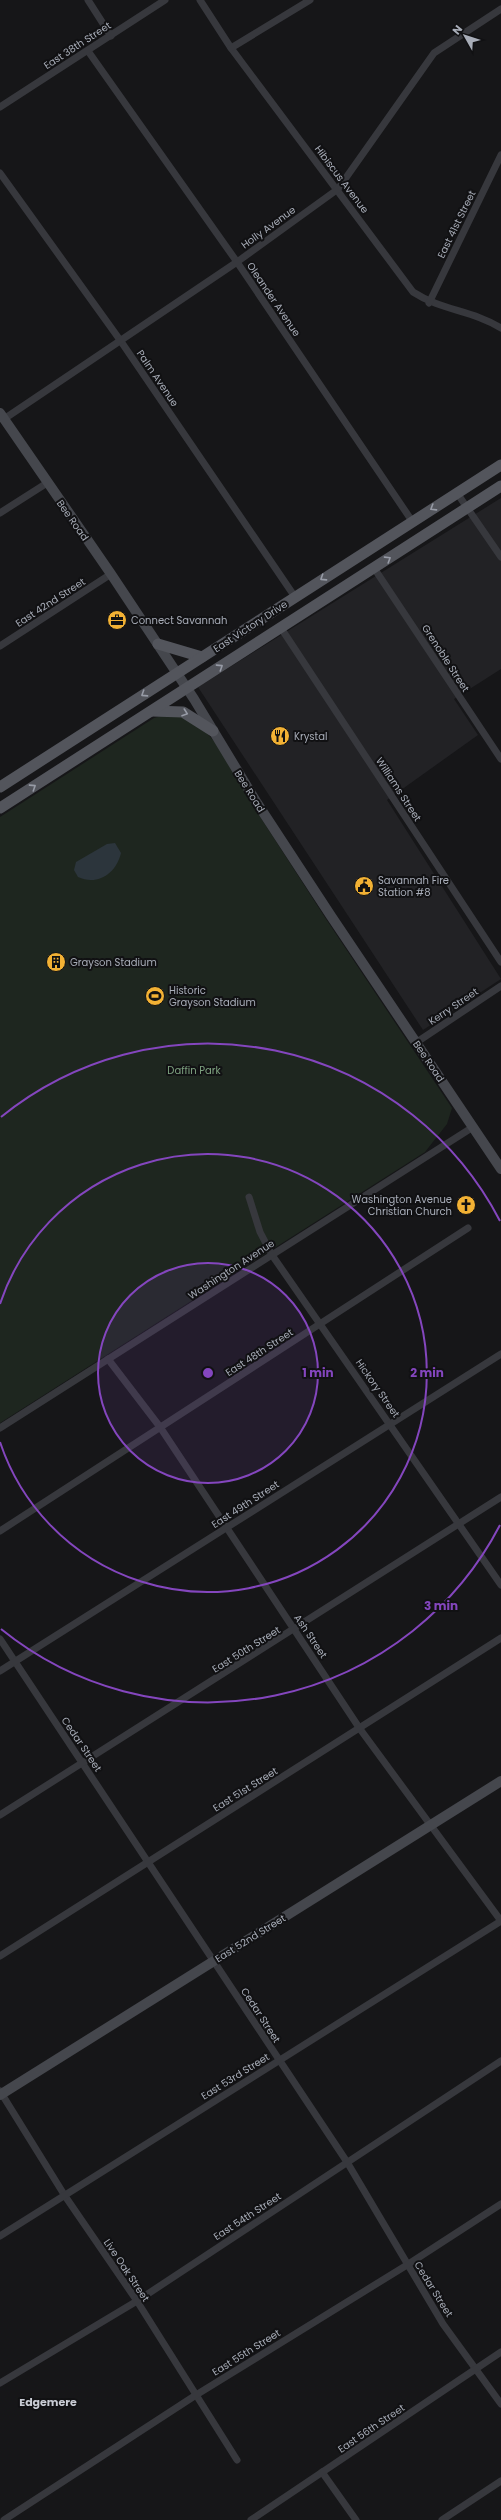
<svg xmlns="http://www.w3.org/2000/svg" width="501" height="2520" font-family="Poppins,sans-serif">
<rect width="100%" height="100%" fill="#161618"/>
<polygon fill="#222225" points="501,498 501,669 454,699 478,735 387,800 501,979 423,1030 198,687"/>
<polygon fill="#1e261f" points="168,714 176,714 197,722 220,748 257,812 326,919 452,1108 447,1124 425,1152 0,1423 0,817 154,718"/>
<path fill="#2c353c" d="M115 843 121 853C116 874 97 886 78 877L74 870 76 862 107 844Z"/>
<g fill="none" stroke-linecap="round" stroke-linejoin="round">
<g stroke="#37383d" stroke-width="7">
<polyline points="88,0 111,36"/>
<path d="M200 0 231 48 413 292C442 311 472 310 501 328"/>
<polyline points="231,48 310,0"/>
<polyline points="88,51 237,262 412,521"/>
<polyline points="0,107 165,0"/>
<polyline points="0,173 120,340 295,597"/>
<polyline points="429,303 501,155"/>
<polyline points="4,419 237,262 338,189 434,53 501,9"/>
<polyline points="457,493 501,557"/>
<polyline points="0,513 47,483"/>
<polyline points="374,568 501,759"/>
<polyline points="281,628 501,962"/>
<polyline points="0,646 111,574"/>
<polyline points="417,1042 501,986"/>
<polyline points="249,1197 260,1232 272,1255 501,1585"/>
<polyline points="108,1359 160,1427 360,1729 501,1921"/>
<polyline points="0,1428 473,1127"/>
<polyline points="0,1531 468,1228"/>
<polyline points="0,1639 347,2162 443,2324 501,2404"/>
<polyline points="0,1671 501,1354"/>
<polyline points="0,1815 501,1497"/>
<polyline points="0,1956 501,1638"/>
<polyline points="0,2091 65,2196 137,2301 237,2460"/>
<polyline points="0,2236 501,1921"/>
<polyline points="0,2383 137,2301 501,2061"/>
<polyline points="322,2472 356,2520"/>
<polyline points="4,2520 196,2395 407,2265 501,2204"/>
<polyline points="251,2520 501,2352"/>
<polyline points="442,2520 501,2481"/>
</g>
<g stroke="#45474d" stroke-width="10">
<polyline points="0,413 111,574 194,699 257,803 331,916 501,1169"/>
<polyline points="0,2095 501,1781"/>
</g>
<g stroke="#53555c" stroke-width="11">
<polyline points="158,644 202,657"/>
<polyline points="152,711 183,712 213,731"/>
<polyline points="0,787 501,465"/>
<polyline points="0,808 501,486"/>
</g>
</g>
<defs><path id="oneway-chevron" d="M-2-3.5L2.5 0L-2 3.5" fill="none" stroke-width="1.6" stroke-linecap="round" stroke-linejoin="round"/></defs>
<g stroke="#979ba6">
<use href="#oneway-chevron" transform="translate(433 508) rotate(148)"/>
<use href="#oneway-chevron" transform="translate(388 559) rotate(-32)"/>
<use href="#oneway-chevron" transform="translate(323 578) rotate(147)"/>
<use href="#oneway-chevron" transform="translate(220 667) rotate(-33)"/>
<use href="#oneway-chevron" transform="translate(144 694) rotate(147)"/>
<use href="#oneway-chevron" transform="translate(185 713) rotate(19)"/>
<use href="#oneway-chevron" transform="translate(33 787) rotate(-33)"/>
</g>
<circle cx="208" cy="1373" r="110" fill="#8446be" fill-opacity=".12"/>
<g fill="none" stroke="#8446be" stroke-width="2">
<circle cx="208" cy="1373" r="110"/>
<path d="M0 1304A219 219 0 1 1 0 1442"/>
<path d="M500 1525A329 329 0 0 1 1 1629M1 1117A329 329 0 0 1 500 1221"/>
</g>
<defs>
<symbol id="office-disc" viewBox="-11 -11 22 22"><circle r="9.5" fill="#f2b134" stroke="#111113"/><path d="M-6-3h4V-5.5h4V-3h4V5H-6ZM-1-4.5V-3h2v-1.5ZM-6 0V1H6V0Z" fill="#111"/></symbol>
<symbol id="restaurant-disc" viewBox="-11 -11 22 22"><circle r="9.5" fill="#f2b134" stroke="#111113"/><path d="M-5-6h1v4h1v-4h1v4h1v-4h1v5L-1.5 .5V6h-2V.5L-5-1ZM5-6V6H3V1.5H1.5Q1.5-4 5-6Z" fill="#111"/></symbol>
<symbol id="civic-disc" viewBox="-11 -11 22 22"><circle r="9.5" fill="#f2b134" stroke="#111113"/><path d="M-.6-6.5H3V-4.5H.6V-3L4-1V1h2V6H-6V1h2V-1L-.6-3ZM-1.2 2.5V6h2.4V2.5Z" fill="#111"/></symbol>
<symbol id="building-disc" viewBox="-11 -11 22 22"><circle r="9.5" fill="#f2b134" stroke="#111113"/><path d="M-4-6H4V6H1V3H-1V6H-4ZM-2.5-4.3h1.7v1.8h-1.7ZM.8-4.3h1.7v1.8H.8ZM-2.5-1h1.7V.8h-1.7ZM.8-1h1.7V.8H.8Z" fill="#111"/></symbol>
<symbol id="stadium-disc" viewBox="-11 -11 22 22"><circle r="9.5" fill="#f2b134" stroke="#111113"/><path d="M0-5a6.5 5 0 1 0 0 10a6.5 5 0 1 0 0-10ZM-3.5-1.8h7v3.6h-7Z" fill="#111"/></symbol>
<symbol id="church-disc" viewBox="-11 -11 22 22"><circle r="9.5" fill="#f2b134" stroke="#111113"/><path d="M-1.2-6h2.4v3.5h3.3v2.4h-3.3V6h-2.4V-.1h-3.3v-2.4h3.3Z" fill="#111"/></symbol>
</defs>
<g fill-rule="evenodd">
<use href="#office-disc" x="106" y="609" width="22" height="22"/>
<use href="#restaurant-disc" x="269" y="725" width="22" height="22"/>
<use href="#civic-disc" x="353" y="875" width="22" height="22"/>
<use href="#building-disc" x="45" y="951" width="22" height="22"/>
<use href="#stadium-disc" x="144" y="985" width="22" height="22"/>
<use href="#church-disc" x="455" y="1194" width="22" height="22"/>
</g>
<g text-anchor="middle" stroke-width="4" stroke-linejoin="round" paint-order="stroke">
<g font-size="10" fill="#a8adb8" stroke="#111113">
<text transform="translate(77 45) rotate(-33)" y="4">East 38th Street</text>
<text transform="translate(342 179) rotate(53)" y="4">Hibiscus Avenue</text>
<text transform="translate(456 224) rotate(-64)" y="4">East 41st Street</text>
<text transform="translate(268 227) rotate(-36)" y="4">Holly Avenue</text>
<text transform="translate(274 299) rotate(56)" y="4">Oleander Avenue</text>
<text transform="translate(158 378) rotate(56)" y="4">Palm Avenue</text>
<text transform="translate(73 520) rotate(55)" y="4">Bee Road</text>
<text transform="translate(50 602) rotate(-33)" y="4">East 42nd Street</text>
<text transform="translate(250 626) rotate(-33)" y="4">East Victory Drive</text>
<text transform="translate(446 658) rotate(57)" y="4">Grenoble Street</text>
<text transform="translate(399 789) rotate(57)" y="4">Williams Street</text>
<text transform="translate(250 791) rotate(58)" y="4">Bee Road</text>
<text transform="translate(453 1006) rotate(-34)" y="4">Kerry Street</text>
<text transform="translate(429 1061) rotate(56)" y="4">Bee Road</text>
<text transform="translate(231 1269) rotate(-33)" y="4">Washington Avenue</text>
<text transform="translate(259 1352) rotate(-33)" y="4">East 48th Street</text>
<text transform="translate(378 1388) rotate(55)" y="4">Hickory Street</text>
<text transform="translate(245 1504) rotate(-33)" y="4">East 49th Street</text>
<text transform="translate(311 1636) rotate(56)" y="4">Ash Street</text>
<text transform="translate(246 1649) rotate(-32)" y="4">East 50th Street</text>
<text transform="translate(82 1744) rotate(56)" y="4">Cedar Street</text>
<text transform="translate(245 1789) rotate(-32)" y="4">East 51st Street</text>
<text transform="translate(250 1938) rotate(-32)" y="4">East 52nd Street</text>
<text transform="translate(261 2015) rotate(57)" y="4">Cedar Street</text>
<text transform="translate(235 2076) rotate(-32)" y="4">East 53rd Street</text>
<text transform="translate(247 2216) rotate(-33)" y="4">East 54th Street</text>
<text transform="translate(127 2270) rotate(56)" y="4">Live Oak Street</text>
<text transform="translate(434 2289) rotate(58)" y="4">Cedar Street</text>
<text transform="translate(246 2352) rotate(-32)" y="4">East 55th Street</text>
<text transform="translate(371 2428) rotate(-34)" y="4">East 56th Street</text>
</g>
<g font-size="10" fill="#a8adb8" stroke="#111113" text-anchor="start">
<text x="131" y="624">Connect Savannah</text>
<text x="294" y="740">Krystal</text>
<text x="378" y="884">Savannah Fire<tspan x="378" dy="12">Station #8</tspan></text>
<text x="70" y="966">Grayson Stadium</text>
<text x="169" y="994">Historic<tspan x="169" dy="12">Grayson Stadium</tspan></text>
<text x="452" y="1203" text-anchor="end">Washington Avenue<tspan x="452" dy="12">Christian Church</tspan></text>
</g>
<g font-size="10" fill="#7fa381" stroke="#111113">
<text x="194" y="1074">Daffin Park</text>
</g>
<g font-size="11" font-weight="bold" fill="#c9ccd4" stroke="#111113">
<text x="48" y="2406">Edgemere</text>
</g>
</g>
<circle cx="208" cy="1373" r="6" fill="#8446be" stroke="#111113" stroke-width="2"/>
<g font-size="12" text-anchor="middle" font-weight="bold" fill="#8446be" stroke="#111113" stroke-width="4" stroke-linejoin="round" paint-order="stroke">
<text x="318" y="1377">1 min</text>
<text x="427" y="1377">2 min</text>
<text x="441" y="1610">3 min</text>
</g>
<g transform="translate(465 36) rotate(309)" stroke="#111113" stroke-width="3" paint-order="stroke">
<path d="M0-3L7 15L0 10L-7 15Z" fill="#a8adb8"/>
<text y="-6" font-size="11" font-weight="bold" text-anchor="middle" fill="#a8adb8">N</text>
</g>
</svg>
